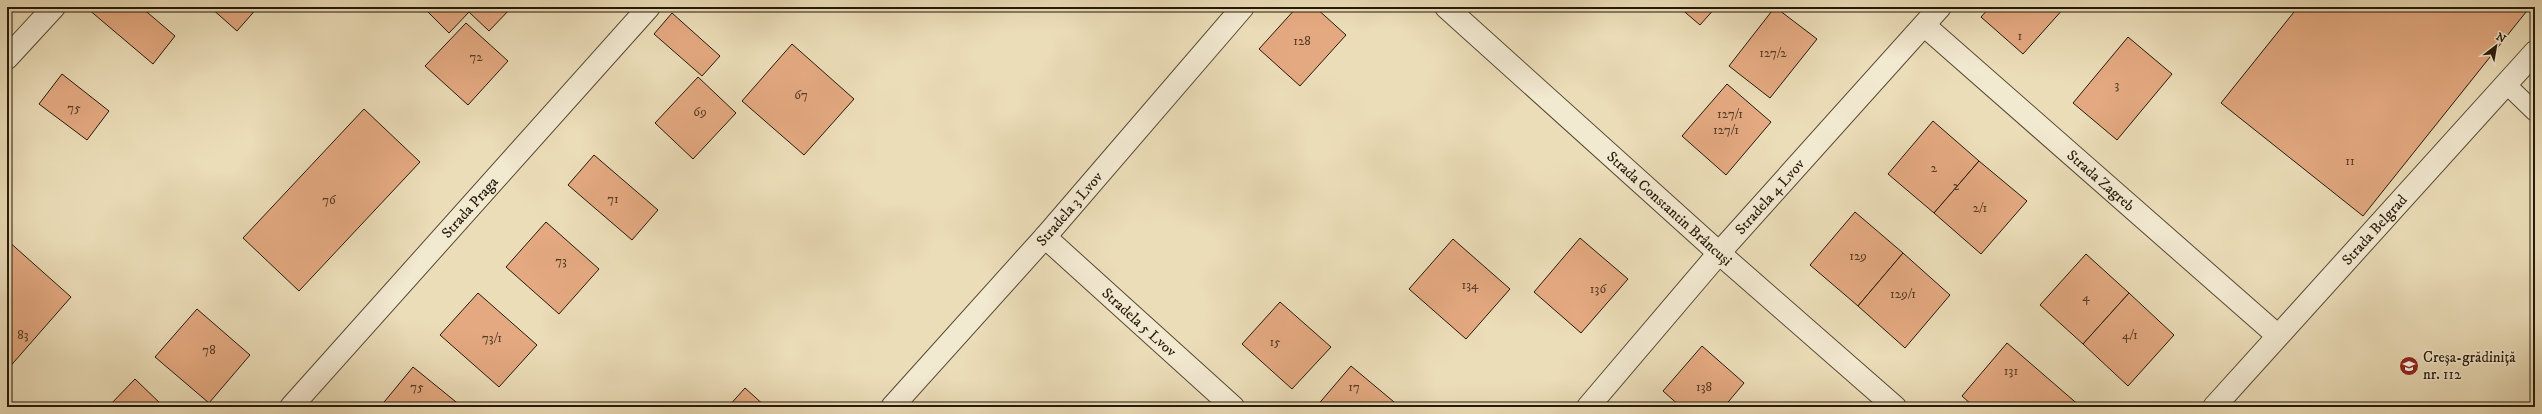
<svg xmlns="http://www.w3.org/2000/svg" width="2542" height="414" font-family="'IM FELL DW Pica',serif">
<rect width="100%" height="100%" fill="#ebddb8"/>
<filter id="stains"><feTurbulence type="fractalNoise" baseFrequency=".005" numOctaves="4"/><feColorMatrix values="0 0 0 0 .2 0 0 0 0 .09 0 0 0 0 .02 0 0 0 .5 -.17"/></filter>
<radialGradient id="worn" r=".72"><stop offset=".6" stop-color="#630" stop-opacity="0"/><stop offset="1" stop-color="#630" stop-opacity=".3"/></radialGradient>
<g fill="#e4a981" stroke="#261908">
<polygon points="90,7 141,7 175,36 153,64 88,9"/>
<polygon points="210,7 258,7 237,31"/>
<polygon points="423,7 512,7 489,31 469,12 449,33"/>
<polygon points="814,7 824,7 819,12"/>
<polygon points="1297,7 1315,7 1346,35 1300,86 1259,49"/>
<polygon points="1679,7 1716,7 1700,25"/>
<polygon points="1775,7 1817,39 1770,98 1729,66"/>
<polygon points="1990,7 2063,7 2064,8 2023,54 1981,17"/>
<polygon points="2298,7 2530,7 2363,216 2221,103"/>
<polygon points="672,13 720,56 702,76 654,34"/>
<polygon points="466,23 508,61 468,105 425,66"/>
<polygon points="2128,37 2172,74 2117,140 2073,103"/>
<polygon points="792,44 854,99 804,155 742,101"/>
<polygon points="62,74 109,111 87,140 39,104"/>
<polygon points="698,77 736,113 693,159 655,123"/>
<polygon points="1727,84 1771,122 1726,175 1682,136"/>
<polygon points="364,109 420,162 299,291 243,238"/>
<polygon points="1933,121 1979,161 1934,213 1888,174"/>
<polygon points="594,155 658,210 632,240 568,185"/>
<polygon points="1979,161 2027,201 1981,254 1934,213"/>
<polygon points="1855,212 1903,253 1858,306 1810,265"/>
<polygon points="546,222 599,269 559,314 506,267"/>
<polygon points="1580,238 1628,279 1581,333 1534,292"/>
<polygon points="1453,239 1510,289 1466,339 1409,289"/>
<polygon points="7,240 71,297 7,370"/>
<polygon points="1903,253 1950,295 1905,348 1858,306"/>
<polygon points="2086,254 2129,293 2083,344 2040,305"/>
<polygon points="478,293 537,345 499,387 440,335"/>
<polygon points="2129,293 2174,335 2128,386 2083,344"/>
<polygon points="1280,302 1331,347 1292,389 1242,344"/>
<polygon points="197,309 250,355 209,403 155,357"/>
<polygon points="2007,343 2081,407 1974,407 1962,396"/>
<polygon points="1702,346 1744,383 1724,407 1681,407 1663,391"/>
<polygon points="1351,366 1400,407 1316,407"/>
<polygon points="413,367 461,406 460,407 380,407"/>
<polygon points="135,379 164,407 108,407"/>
<polygon points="745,388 766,407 728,407"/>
</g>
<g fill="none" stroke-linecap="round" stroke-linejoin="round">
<defs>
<polyline id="service" points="2507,85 2535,112"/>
<g id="minor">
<path id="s1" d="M1446 7 1719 253 1895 407"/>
<path id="s2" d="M1925 26 2277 335"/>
<polyline points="7,58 54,7"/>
<path id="s3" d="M1045 237 1233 407"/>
<path id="s4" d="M291 407 649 7"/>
<path id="s5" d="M892 407 1045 237 1243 7"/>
<path id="s6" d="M1588 407 1719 253 1940 7"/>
<path id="s7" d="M2214 407 2535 52"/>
</g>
</defs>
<use href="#service" stroke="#574a34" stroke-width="20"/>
<use href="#minor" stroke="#574a34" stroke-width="24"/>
<use href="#service" stroke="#f2e9d1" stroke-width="18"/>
<use href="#minor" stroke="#f2e9d1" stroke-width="22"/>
</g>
<defs>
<symbol id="school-disc" viewBox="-11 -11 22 22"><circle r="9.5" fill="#8f2418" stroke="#f2e9d1"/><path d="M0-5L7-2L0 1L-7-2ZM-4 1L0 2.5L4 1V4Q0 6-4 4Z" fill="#fff"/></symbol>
</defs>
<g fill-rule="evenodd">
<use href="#school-disc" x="2398" y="355" width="22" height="22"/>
</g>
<g text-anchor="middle" stroke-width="3" stroke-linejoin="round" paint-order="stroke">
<g font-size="13" fill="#563d26">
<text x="2020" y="40">1</text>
<text x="1302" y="45">128</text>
<text x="1773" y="57">127/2</text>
<text x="476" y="61">72</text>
<text x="2117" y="89">3</text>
<text x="801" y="99">67</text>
<text x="74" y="112">75</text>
<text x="700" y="116">69</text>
<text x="1730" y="118">127/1</text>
<text x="1726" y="134">127/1</text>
<text x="2350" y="165">11</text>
<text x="1934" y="172">2</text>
<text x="1956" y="190">2</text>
<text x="613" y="203">71</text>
<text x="329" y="204">76</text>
<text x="1980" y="212">2/1</text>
<text x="1858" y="260">129</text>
<text x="561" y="265">73</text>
<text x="1470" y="289">134</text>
<text x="1598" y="293">136</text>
<text x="1903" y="298">129/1</text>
<text x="2086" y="301">4</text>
<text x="23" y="339">83</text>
<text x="2130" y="339">4/1</text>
<text x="492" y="342">73/1</text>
<text x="1275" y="346">15</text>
<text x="209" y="354">78</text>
<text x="2011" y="375">131</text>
<text x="417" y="391">75</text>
<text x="1354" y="391">17</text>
<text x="1704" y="391">138</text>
</g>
<g font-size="15" fill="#261908" stroke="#f2e9d1">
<text dy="5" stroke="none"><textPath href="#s2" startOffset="234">Strada Zagreb</textPath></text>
<text dy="5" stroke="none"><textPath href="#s6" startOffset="278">Stradela 4 Lvov</textPath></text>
<text dy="5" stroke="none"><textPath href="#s4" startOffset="268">Strada Praga</textPath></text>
<text dy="5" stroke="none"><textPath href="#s1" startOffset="301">Strada Constantin Brâncuși</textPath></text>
<text dy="5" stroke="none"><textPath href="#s5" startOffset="266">Stradela 3 Lvov</textPath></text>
<text dy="5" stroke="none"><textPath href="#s7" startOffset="239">Strada Belgrad</textPath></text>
<text dy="5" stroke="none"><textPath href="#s3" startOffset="127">Stradela 5 Lvov</textPath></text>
</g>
<g font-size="15" fill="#261908" stroke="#f2e9d1" text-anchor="start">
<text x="2423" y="362">Creșa-grădiniță<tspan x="2423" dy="17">nr. 112</tspan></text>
</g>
</g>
<rect width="2542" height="414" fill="none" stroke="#ebddb8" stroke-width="24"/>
<rect x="8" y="8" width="2526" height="398" fill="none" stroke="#261908" stroke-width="2"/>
<rect x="12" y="12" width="2518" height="390" fill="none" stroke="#261908"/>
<g transform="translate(2496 46) rotate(31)" stroke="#f2e9d1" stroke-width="3" paint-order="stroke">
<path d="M0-3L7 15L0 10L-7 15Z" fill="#261908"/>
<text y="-6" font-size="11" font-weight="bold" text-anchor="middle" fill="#261908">N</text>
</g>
<rect width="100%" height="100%" filter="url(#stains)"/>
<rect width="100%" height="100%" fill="url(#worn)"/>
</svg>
